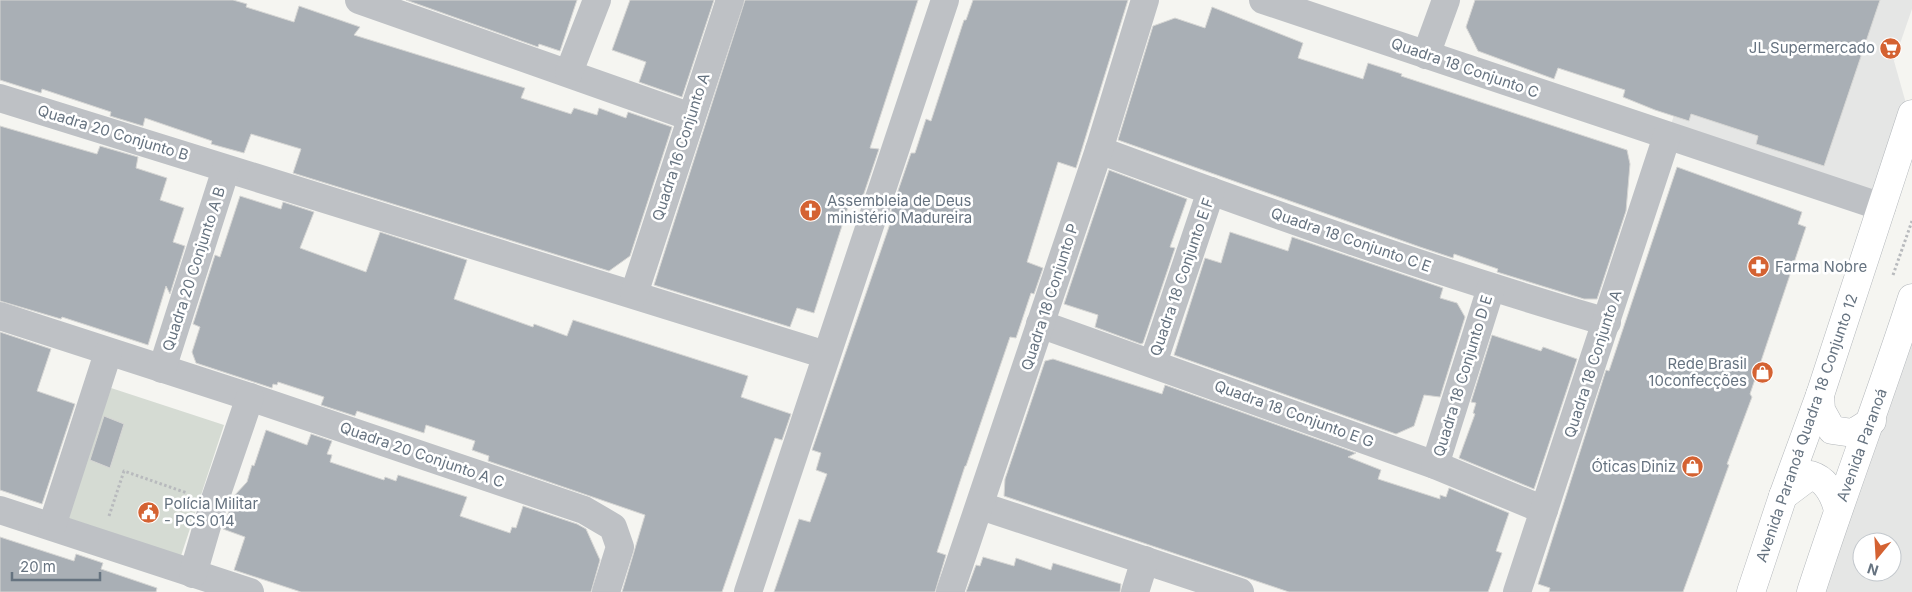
<svg xmlns="http://www.w3.org/2000/svg" width="1912" height="592" font-family="Inter,sans-serif">
<rect width="100%" height="100%" fill="#f5f5f1"/>
<g fill="#e5e6e5" fill-rule="evenodd">
<polygon points="1713,0 1912,0 1912,9 1894,61 1907,107 1872,205 1667,136"/>
<path d="M1912 298V592H1813ZM1862 542H1892V572H1862Z"/>
</g>
<polygon fill="#d5dbd3" points="108,387 224,425 179,562 64,525"/>
<g fill="#a9afb5" stroke="#d6d6d4">
<polygon points="0,0 233,0 247,4 246,7 294,22 299,6 360,27 354,35 525,88 521,98 571,114 574,108 597,115 599,108 626,118 628,112 672,127 630,256 609,271 293,173 301,149 251,134 244,153 211,144 212,141 145,118 143,126 110,116 111,112 42,89 41,93 0,80"/>
<polygon points="406,0 577,0 560,51 539,44 538,47"/>
<polygon points="630,0 714,0 682,97 639,82 646,62 612,50"/>
<polygon points="745,0 918,0 870,148 879,149 859,208 849,204 814,313 797,308 790,327 654,285"/>
<polygon points="973,0 1128,0 1076,168 1058,162 1027,262 1043,268 1034,294 1031,293 1016,338 1010,337 966,466 965,466 937,552 946,555 935,592 774,592 799,519 810,522 827,474 816,470 821,453 812,450 892,218 889,217 911,153 915,153 926,119 931,121 964,20 966,20"/>
<polygon points="1475,0 1880,0 1824,166 1756,144 1758,136 1691,114 1689,121 1655,110 1623,97 1625,90 1558,68 1554,79 1478,51 1466,27"/>
<polygon points="1212,7 1303,43 1298,58 1363,79 1368,63 1402,74 1401,76 1627,150 1630,164 1626,211 1597,299 1584,299 1497,272 1498,269 1454,254 1453,258 1420,247 1118,140 1153,26 1175,18 1205,28"/>
<polygon points="0,126 97,154 100,146 138,157 136,168 167,178 160,200 184,208 173,242 185,246 170,294 166,286 148,345 62,317 61,319 0,301"/>
<polygon points="1677,167 1802,212 1798,224 1806,227 1750,394 1752,397 1727,464 1729,465 1683,592 1549,592 1550,588 1538,584 1606,370 1609,371"/>
<polygon points="1109,170 1187,199 1170,247 1175,248 1143,343 1141,344 1095,327 1098,315 1064,304"/>
<polygon points="240,196 281,209 283,202 314,212 300,248 366,272 380,232 467,260 454,299 533,327 534,324 567,336 573,320 748,376 741,397 791,414 782,440 775,438 722,592 622,592 645,515 488,461 489,456 472,450 475,441 426,425 424,433 357,411 355,416 321,405 324,397 278,382 277,385 273,384 272,388 196,363 192,352 200,327 193,324 215,255 220,257"/>
<polygon points="1230,232 1288,251 1292,237 1443,288 1440,298 1457,303 1465,317 1440,397 1424,395 1414,426 1396,434 1174,355 1205,258 1221,263"/>
<polygon points="0,332 51,349 37,391 75,404 42,504 0,490"/>
<polygon points="1492,335 1541,351 1543,347 1577,359 1534,489 1459,458 1475,414 1473,413 1476,403 1471,402"/>
<polygon points="1053,359 1162,394 1165,385 1356,453 1348,457 1381,470 1378,479 1440,499 1440,495 1446,497 1449,488 1509,513 1496,551 1502,553 1488,592 1289,592 1004,496 1005,479 1045,361"/>
<polygon points="104,416 124,424 110,468 90,460"/>
<polygon points="266,430 307,445 311,434 332,441 327,454 332,455 330,462 384,480 385,477 396,481 398,475 467,497 460,516 510,533 512,527 516,528 523,506 577,524 586,529 600,560 591,592 301,592 234,570 245,537 223,529 234,496 247,482 252,465 254,466"/>
<polygon points="0,537 74,561 76,554 103,563 101,569 157,588 156,592 0,592"/>
<polygon points="983,557 1014,566 1016,558 1051,570 1053,563 1121,584 1120,592 966,592 976,565 980,566"/>
</g>
<g fill="none" stroke-linecap="round" stroke-linejoin="round">
<defs>
<g id="secondary">
<polyline points="1820,395 1821,410 1832,430 1853,433 1872,421"/>
<path d="M1783 496 1811 475C1827 480 1834 495 1838 510"/>
<polyline points="1751,592 1783,496 1820,395 1912,114"/>
<path d="M1811 592C1843 493 1880 397 1912 298"/>
</g>
</defs>
<use href="#secondary" stroke="#b3b7bb" stroke-width="29"/>
<g stroke="#b8babd" stroke-width="3" stroke-dasharray="2.5 2.5" stroke-linecap="butt">
<polyline points="1893,275 1912,221"/>
<polyline points="109,516 124,471 187,493"/>
</g>
<g stroke="#bec1c5" stroke-width="28">
<polyline points="359,0 691,117"/>
<polyline points="1263,0 1882,207"/>
<polyline points="1426,55 1446,0"/>
<polyline points="569,72 597,0"/>
<polyline points="0,98 826,355"/>
<path d="M1099 150C1266 212 1435 272 1607 322"/>
<polyline points="634,294 730,0"/>
<polyline points="0,316 250,397 584,510 613,527 620,547 606,592"/>
<polyline points="1040,324 1435,465 1544,510"/>
<polyline points="1153,363 1211,191"/>
<polyline points="162,369 226,169"/>
<polyline points="1435,465 1491,288"/>
<polyline points="981,506 1240,592"/>
<polyline points="0,510 250,592"/>
<polyline points="52,526 108,353"/>
<polyline points="193,574 214,502 250,397"/>
<polyline points="748,592 945,0"/>
<polyline points="950,592 1099,150 1145,0"/>
<polyline points="1135,592 1145,560"/>
<polyline points="1517,592 1667,136"/>
</g>
<use href="#secondary" stroke="#fff" stroke-width="28"/>
</g>
<defs>
<symbol id="supermarket-disc" viewBox="-11 -11 22 22"><circle r="9.5" fill="#d46232" stroke="#fff"/><path d="M-6-5.5h2.5l.6 2H6L4.5 2H-2.5L-4.4-4H-6ZM-1.5 3.2a1.3 1.3 0 1 0 .1 0ZM3 3.2a1.3 1.3 0 1 0 .1 0Z" fill="#fff"/></symbol>
<symbol id="church-disc" viewBox="-11 -11 22 22"><circle r="9.5" fill="#d46232" stroke="#fff"/><path d="M-1.2-6h2.4v3.5h3.3v2.4h-3.3V6h-2.4V-.1h-3.3v-2.4h3.3Z" fill="#fff"/></symbol>
<symbol id="pharmacy-disc" viewBox="-11 -11 22 22"><circle r="9.5" fill="#d46232" stroke="#fff"/><path d="M-2-6h4v4h4v4h-4v4h-4v-4h-4v-4h4Z" fill="#fff"/></symbol>
<symbol id="shop-disc" viewBox="-11 -11 22 22"><circle r="9.5" fill="#d46232" stroke="#fff"/><path d="M-5-2.5h2.3a2.7 3.5 0 0 1 5.4 0H5L5.5 6h-11ZM-1.5-2.5h3a1.5 2.3 0 0 0-3 0Z" fill="#fff"/></symbol>
<symbol id="civic-disc" viewBox="-11 -11 22 22"><circle r="9.5" fill="#d46232" stroke="#fff"/><path d="M-.6-6.5H3V-4.5H.6V-3L4-1V1h2V6H-6V1h2V-1L-.6-3ZM-1.2 2.5V6h2.4V2.5Z" fill="#fff"/></symbol>
</defs>
<g fill-rule="evenodd">
<use href="#supermarket-disc" x="1878" y="36" width="25" height="25"/>
<use href="#church-disc" x="798" y="198" width="25" height="25"/>
<use href="#pharmacy-disc" x="1746" y="254" width="25" height="25"/>
<use href="#shop-disc" x="1750" y="360" width="25" height="25"/>
<use href="#shop-disc" x="1680" y="454" width="25" height="25"/>
<use href="#civic-disc" x="136" y="500" width="25" height="25"/>
</g>
<g text-anchor="middle" stroke-width="5" stroke-linejoin="round" paint-order="stroke">
<g font-size="15" fill="#667380" stroke="#fff" text-anchor="end">
<text x="1875" y="53">JL Supermercado</text>
<text x="827" y="206" text-anchor="start">Assembleia de Deus<tspan x="827" dy="17">ministério Madureira</tspan></text>
<text x="1775" y="272" text-anchor="start">Farma Nobre</text>
<text x="1747" y="369">Rede Brasil<tspan x="1747" dy="17">10confecções</tspan></text>
<text x="1676" y="472">Óticas Diniz</text>
<text x="164" y="509" text-anchor="start">Polícia Militar<tspan x="164" dy="17">- PCS 014</tspan></text>
</g>
<g font-size="15" fill="#667380" stroke="#fff">
<text transform="translate(1465 68) rotate(19)" y="5">Quadra 18 Conjunto C</text>
<text transform="translate(113 133) rotate(17)" y="5">Quadra 20 Conjunto B</text>
<text transform="translate(681 147) rotate(-72)" y="5">Quadra 16 Conjunto A</text>
<text transform="translate(1351 240) rotate(19)" y="5">Quadra 18 Conjunto C E</text>
<text transform="translate(194 269) rotate(-72)" y="5">Quadra 20 Conjunto A B</text>
<text transform="translate(1182 277) rotate(-71)" y="5">Quadra 18 Conjunto E F</text>
<text transform="translate(1050 297) rotate(-72)" y="5">Quadra 18 Conjunto P</text>
<text transform="translate(1593 364) rotate(-72)" y="5">Quadra 18 Conjunto A</text>
<text transform="translate(1463 376) rotate(-73)" y="5">Quadra 18 Conjunto D E</text>
<text transform="translate(1294 414) rotate(20)" y="5">Quadra 18 Conjunto E G</text>
<text transform="translate(1807 428) rotate(-71)" y="5">Avenida Paranoá Quadra 18 Conjunto 12</text>
<text transform="translate(1862 445) rotate(-70)" y="5">Avenida Paranoá</text>
<text transform="translate(422 455) rotate(19)" y="5">Quadra 20 Conjunto A C</text>
</g>
</g>
<g transform="translate(1877 557) rotate(198)"><circle r="24" fill="#ffffff" stroke="#c2c7cc"/>
<path d="M0-4L9 19L0 12L-9 19Z" fill="#d46232"/>
<text y="-8" font-size="14" font-weight="bold" text-anchor="middle" fill="#667380">N</text>
</g>
<path d="M12 572v8h88v-8" fill="none" stroke="#667380" stroke-width="2.5"/>
<text x="20" y="572" font-size="15" fill="#667380" stroke="#ffffff" stroke-width="4" paint-order="stroke">20 m</text>
</svg>
